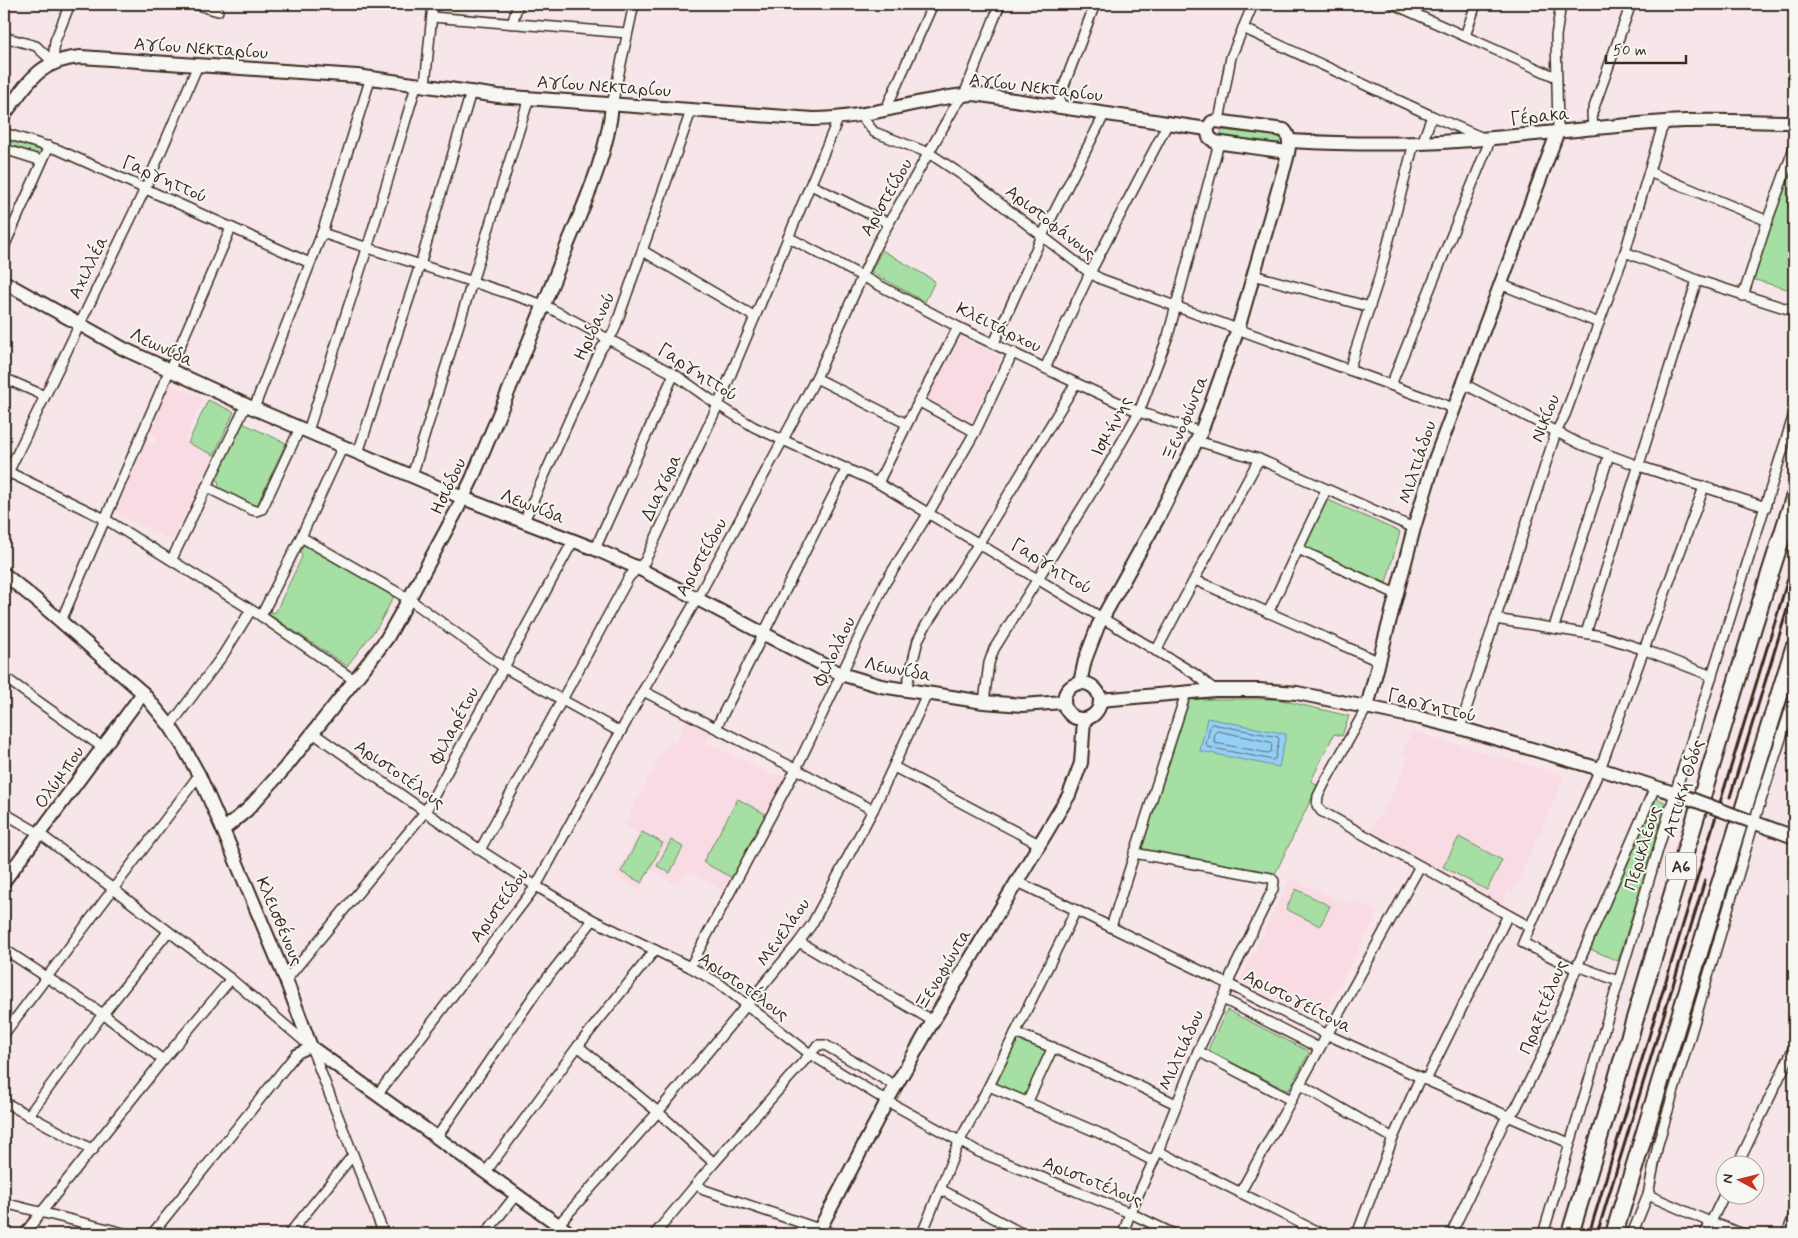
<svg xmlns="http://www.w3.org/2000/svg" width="1798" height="1238" font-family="Mynerve,sans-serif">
<rect width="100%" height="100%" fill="#f7e6e9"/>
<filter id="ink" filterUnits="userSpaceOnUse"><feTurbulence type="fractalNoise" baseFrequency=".02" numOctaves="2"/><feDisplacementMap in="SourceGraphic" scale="10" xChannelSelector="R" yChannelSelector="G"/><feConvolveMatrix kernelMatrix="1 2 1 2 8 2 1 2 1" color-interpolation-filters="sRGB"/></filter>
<g filter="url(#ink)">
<g fill="#f8dbe3">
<polygon points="959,335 1001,358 970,425 925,401"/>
<polygon points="171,384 203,398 184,441 214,455 172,540 116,513 146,442 155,445 158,436 150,433"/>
<polygon points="688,719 712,730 706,742 770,774 789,775 727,893 687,870 677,885 651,870 641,890 615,876 638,833 624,825 669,740 675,743"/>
<polygon points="1412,731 1564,776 1513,893 1507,891 1502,904 1370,829 1387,805 1408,758 1402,755"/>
<polygon points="1290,878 1345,903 1354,900 1378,913 1320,1020 1240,981"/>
</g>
<g fill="#a5dfa4" stroke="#708461">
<polygon points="1222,130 1276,136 1281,138 1281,141 1276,144 1224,138 1220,134"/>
<polygon points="4,137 42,150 38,157 4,146"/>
<polygon points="1794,158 1794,291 1752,279"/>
<polygon points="882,250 935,281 925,302 871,272"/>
<polygon points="208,400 234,412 214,455 188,443"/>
<polygon points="240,422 286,443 256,507 218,488 219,483 216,478"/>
<polygon points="1326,499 1400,532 1386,583 1305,547"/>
<polygon points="301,543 394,596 378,626 347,666 267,613 269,608 271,612 275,613 302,557 299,545"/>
<polygon points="1185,699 1277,699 1349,716 1342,736 1334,734 1311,781 1318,785 1274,876 1138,852"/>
<polygon points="1656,798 1665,802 1665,808 1618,961 1590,949"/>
<polygon points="738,799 767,815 732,878 703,862"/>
<polygon points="642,832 663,843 642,883 621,872"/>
<polygon points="1459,837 1502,860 1487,890 1443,867"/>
<polygon points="671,840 683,847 670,873 657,866"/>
<polygon points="1296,889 1330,906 1320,926 1286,909"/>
<polygon points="1227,1010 1308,1051 1309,1053 1288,1091 1209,1051 1209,1047"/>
<polygon points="1018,1039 1047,1051 1025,1097 996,1083"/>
</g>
<polygon fill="#94d0f5" stroke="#708e9f" points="1207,718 1286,734 1279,767 1200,751"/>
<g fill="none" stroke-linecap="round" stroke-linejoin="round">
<g stroke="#5f6c74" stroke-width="1">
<polygon points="1212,724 1278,737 1279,740 1275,759 1273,760 1208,747 1206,745 1210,726"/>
<polygon points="1218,731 1270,742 1272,744 1271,752 1268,753 1215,743 1214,740 1215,733"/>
</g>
<defs>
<g id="street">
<polyline points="194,4 218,11"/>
<polyline points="1393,4 1556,77"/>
<polyline points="432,17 627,33"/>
<polyline points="512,24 518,4"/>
<polyline points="1243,28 1432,116 1483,138"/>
<polyline points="1465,36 1476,4"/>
<polyline points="4,37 36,46 53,62"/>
<polyline points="53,62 55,41 70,4"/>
<polyline points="425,85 433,4"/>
<polyline points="612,105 634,4"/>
<polyline points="1059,106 1060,96 1095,4"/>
<polyline points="885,111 933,4"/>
<polyline points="860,115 874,132 929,153 971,181 1090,273 1101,279 1453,408"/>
<polyline points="1219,121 1231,57 1253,4"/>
<polyline points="1593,130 1592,113 1631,4"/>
<polyline points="1558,131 1556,36 1561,4"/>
<polyline points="4,133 59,150 310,263"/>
<polyline points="1422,143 1432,116"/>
<polyline points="4,149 42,161"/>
<polyline points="1649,172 1768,221"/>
<polyline points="811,185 888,223"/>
<polyline points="322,233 544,305 674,374 718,405 754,427 878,483 1195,674 1215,690"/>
<polyline points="788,237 958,327 1076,383 1139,412 1201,432"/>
<polyline points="4,247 49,146"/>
<polyline points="643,251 755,317"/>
<polyline points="1625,252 1697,280 1794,311"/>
<polyline points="1253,275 1370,307"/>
<polyline points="1500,284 1599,323"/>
<polyline points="1743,296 1768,219 1794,148"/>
<polyline points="994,343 1042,236 1105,113"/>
<polyline points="1045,368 1090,273 1168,123"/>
<polyline points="1349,370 1379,278 1414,143"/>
<polyline points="4,378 45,396"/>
<polyline points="816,378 907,424"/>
<polyline points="1462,383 1580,444 1639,466 1766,507"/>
<polyline points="1391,385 1491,138"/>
<polyline points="918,401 975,432"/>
<polyline points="254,408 322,233 371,77"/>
<polyline points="308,431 367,249 417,83"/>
<polyline points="1197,441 1259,459 1414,528"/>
<polyline points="358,453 420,265 471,92"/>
<polyline points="4,470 105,519 261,616 354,680"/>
<polyline points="412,476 529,98"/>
<polyline points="4,481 145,189 198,65"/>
<polyline points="878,483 907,424 958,327"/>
<polyline points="206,487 252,510 256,511 262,509 300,428"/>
<polyline points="524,521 601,349 614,331 691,111"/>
<polyline points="301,537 409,599 503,667 620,732"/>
<polyline points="595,549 674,374"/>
<polyline points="1298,549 1396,594"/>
<polyline points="172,559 246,405"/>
<polyline points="1195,580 1378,661"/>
<polyline points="1268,613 1326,490"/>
<polyline points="261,616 301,537 343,446"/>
<polyline points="1495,619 1602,636 1645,650 1712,676"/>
<polyline points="61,621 231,228"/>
<polyline points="1554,627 1609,455"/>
<polyline points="1586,633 1697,280"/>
<polyline points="1156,651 1259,459"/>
<polyline points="4,677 102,747"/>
<polyline points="906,690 918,640 926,625 979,543 1076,383"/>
<polyline points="643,691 796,769 873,810"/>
<polyline points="984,702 989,663 994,649 1105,471 1139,412 1168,336 1219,143"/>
<polyline points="1367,707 1324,784 1318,796 1317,805 1321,811 1530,927"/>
<polyline points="170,726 223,655 251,610"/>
<polyline points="716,728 847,468"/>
<polyline points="1460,728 1556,432 1565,415 1625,252 1661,131 1666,122"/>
<polyline points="313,733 480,850 536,886 593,920 690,967 720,984 810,1054 887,1101 979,1152 1130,1213 1174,1234"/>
<polyline points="894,767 1039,844"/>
<polyline points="4,813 40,834 112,888 231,979 311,1047 384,1234"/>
<polyline points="480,850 629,577 645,561 718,405 838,119"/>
<polyline points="1016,881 1228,984 1326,1034 1426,1080 1569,1143"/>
<polyline points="1111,927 1186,693"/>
<polyline points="799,942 933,1021"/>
<polyline points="4,949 103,1014 163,1060"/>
<polyline points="1578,966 1618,981"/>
<polyline points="690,967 796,769 885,583 928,514 975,432 1013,352"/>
<polyline points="1576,969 1523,943 1600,769 1704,487"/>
<polyline points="286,980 425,812 573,541"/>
<polyline points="1223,999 1319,1048"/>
<path d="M1015 1033C1070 1053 1123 1078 1176 1104"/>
<polyline points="4,1034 199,775"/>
<polyline points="578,1046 658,1112 714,1163"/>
<polyline points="1198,1051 1291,1100"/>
<polyline points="1426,1080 1508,915"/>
<polyline points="1299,1084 1393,1138"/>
<polyline points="989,1086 1099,1133 1153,1161"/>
<polyline points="377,1095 536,886 643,691 697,599 793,421 816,378 877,244 954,108 964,95 1000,4"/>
<polyline points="4,1102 93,1150"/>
<polyline points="1027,1103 1053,1047"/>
<polyline points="28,1116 103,1014 168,932"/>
<polyline points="437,1137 537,991 593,920"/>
<polyline points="1158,1151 1322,1234"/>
<polyline points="1737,1166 1794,1047"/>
<polyline points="485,1173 578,1046 655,950"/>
<polyline points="697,1184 704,1190 834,1234"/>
<polyline points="940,1189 1023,1234"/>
<polyline points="1240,1193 1420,866"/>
<polyline points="1648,1195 1710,1222 1743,1234"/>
<polyline points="4,1203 128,1234"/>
<polyline points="558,1225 658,1112 799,942 812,924 873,810 927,694"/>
<polyline points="24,1234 163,1060 231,979"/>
<polyline points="152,1234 296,1054 311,1047"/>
<polyline points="289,1234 353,1155"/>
<polyline points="485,1234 516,1195"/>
<polyline points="655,1234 714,1163 818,1045 825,1045 896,1086"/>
<polyline points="922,1234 959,1142 989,1086 1076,910"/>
<polyline points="1123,1234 1130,1213 1158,1151 1198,1051 1226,992 1231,975 1273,889 1274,881 1271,878 1134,853"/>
<polyline points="1357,1234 1393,1138 1420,1078"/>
<polyline points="1451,1234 1504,1122 1516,1108 1544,1052 1576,969 1655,787"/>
<polyline points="1543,1234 1675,793 1794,414"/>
<polyline points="1632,1234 1648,1195 1658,1144 1754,822 1794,698"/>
<polyline points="1705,1234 1726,1191"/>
<polyline points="1787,1234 1794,1215"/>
</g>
<g id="secondary">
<path d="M4 115C27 84 38 60 81 57L357 76 498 96 813 119C868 119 920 98 974 94L1207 129"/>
<path d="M1290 141C1345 144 1401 145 1457 141 1526 136 1595 127 1665 122 1708 119 1751 122 1794 122"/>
<polyline points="4,282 124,349 246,405 463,498 595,549 638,568 841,674 881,686 984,702 1022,705 1064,702"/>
<polyline points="4,574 41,604 143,693 170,726 184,748 199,775 223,830 286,980 311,1047 571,1234"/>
<path d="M1080 683 1085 660 1098 626 1158 518 1201 432 1238 329 1282 176C1285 163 1295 140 1284 130L1216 121 1212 122 1207 129 1209 137 1215 142 1287 152"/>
<circle cx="1082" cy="701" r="18"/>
<polyline points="1100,700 1215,690 1259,690 1297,693 1420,718 1460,728 1600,769 1683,796"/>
<polyline points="1367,707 1414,528 1434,462 1558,131"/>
<polyline points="1750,821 1794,837"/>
<path d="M223 830 247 810 285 768 372 658 387 638 409 599 456 512 472 479C504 402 537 324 567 246 585 202 608 153 612 105"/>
<polyline points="4,881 143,693"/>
<polyline points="817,1234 887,1101 933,1021 1069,795 1081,763 1084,719"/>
</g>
<g id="highway">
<polyline points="1570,1234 1754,624 1794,498"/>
<polyline points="1614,1234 1719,887 1794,648"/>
</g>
</defs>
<use href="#street" stroke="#3b2a1e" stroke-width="12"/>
<use href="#secondary" stroke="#3b2a1e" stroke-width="16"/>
<use href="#highway" stroke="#3b2a1e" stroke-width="20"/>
<use href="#street" stroke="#f6f6f2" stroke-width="9"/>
<use href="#secondary" stroke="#f6f6f2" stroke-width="12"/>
<use href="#highway" stroke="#f6f6f2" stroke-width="16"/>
<g stroke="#3b2a1e" stroke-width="3">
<polyline points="1730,797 1794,587"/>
<polyline points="1589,1234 1794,559"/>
<polyline points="1597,1234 1705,880"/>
</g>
<defs>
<polyline id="secondary-bridge" points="1683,796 1750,821"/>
</defs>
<use href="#secondary-bridge" stroke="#3b2a1e" stroke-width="16" stroke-linecap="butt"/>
<use href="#secondary-bridge" stroke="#f6f6f2" stroke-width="12"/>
</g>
</g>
<g text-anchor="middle" stroke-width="4" stroke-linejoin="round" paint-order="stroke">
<rect fill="#f6f6f2" stroke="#73675e" stroke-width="1" x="1666" y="852.5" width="30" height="27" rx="4"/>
<g font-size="16" font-weight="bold" fill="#3b2a1e">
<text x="1681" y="872">Α6</text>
</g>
<g font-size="18" fill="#3b2a1e" stroke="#f6f6f2">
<text transform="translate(201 48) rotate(4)" y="6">Αγίου Νεκταρίου</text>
<text transform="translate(604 86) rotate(4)" y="6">Αγίου Νεκταρίου</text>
<text transform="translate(1036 87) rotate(7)" y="6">Αγίου Νεκταρίου</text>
<text transform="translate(1540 116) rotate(-5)" y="6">Γέρακα</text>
<text transform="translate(165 179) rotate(24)" y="6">Γαργηττού</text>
<text transform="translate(886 197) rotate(-60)" y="6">Αριστείδου</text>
<text transform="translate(1051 222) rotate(38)" y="6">Αριστοφάνους</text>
<text transform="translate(88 267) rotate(-64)" y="6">Αχιλλέα</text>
<text transform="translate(594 326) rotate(-65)" y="6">Ηριδανού</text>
<text transform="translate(999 327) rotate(26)" y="6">Κλειτάρχου</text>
<text transform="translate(162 347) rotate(25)" y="6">Λεωνίδα</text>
<text transform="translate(698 372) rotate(33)" y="6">Γαργηττού</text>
<text transform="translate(1185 418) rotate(-67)" y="6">Ξενοφώντα</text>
<text transform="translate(1545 418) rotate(-68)" y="6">Νικίου</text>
<text transform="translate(1111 426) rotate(-62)" y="6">Ισμήνης</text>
<text transform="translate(1417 462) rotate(-72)" y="6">Μιλτιάδου</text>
<text transform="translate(448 486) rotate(-65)" y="6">Ησιόδου</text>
<text transform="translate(661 487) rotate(-65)" y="6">Διαγόρα</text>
<text transform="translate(533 506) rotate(21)" y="6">Λεωνίδα</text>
<text transform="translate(701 557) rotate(-61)" y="6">Αριστείδου</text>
<text transform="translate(1052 566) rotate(31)" y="6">Γαργηττού</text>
<text transform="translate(834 651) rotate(-64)" y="6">Φιλολάου</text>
<text transform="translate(898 669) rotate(11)" y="6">Λεωνίδα</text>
<text transform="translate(1432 705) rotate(14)" y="6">Γαργηττού</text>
<text transform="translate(454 725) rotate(-62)" y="6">Φιλαρέτου</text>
<text transform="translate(400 774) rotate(35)" y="6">Αριστοτέλους</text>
<text transform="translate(59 777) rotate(-55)" y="6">Ολύμπου</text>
<text transform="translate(1683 788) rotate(-73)" y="6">Αττική Οδός</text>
<text transform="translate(1642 848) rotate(-73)" y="6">Περικλέους</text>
<text transform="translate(499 905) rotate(-54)" y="6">Αριστείδου</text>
<text transform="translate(280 921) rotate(67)" y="6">Κλεισθένους</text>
<text transform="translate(783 932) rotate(-55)" y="6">Μενελάου</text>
<text transform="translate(943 969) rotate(-59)" y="6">Ξενοφώντα</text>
<text transform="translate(744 986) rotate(35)" y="6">Αριστοτέλους</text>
<text transform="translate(1298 1001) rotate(27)" y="6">Αριστογείτονα</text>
<text transform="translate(1543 1007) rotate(-68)" y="6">Πραξιτέλους</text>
<text transform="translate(1181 1050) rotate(-66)" y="6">Μιλτιάδου</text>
<text transform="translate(1093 1181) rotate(22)" y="6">Αριστοτέλους</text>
</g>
</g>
<rect width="1798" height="1238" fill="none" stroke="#f6f6f2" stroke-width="20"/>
<rect x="10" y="10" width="1778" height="1218" fill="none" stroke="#3b2a1e" stroke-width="2" filter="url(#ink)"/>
<g transform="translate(1740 1180) rotate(277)"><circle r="24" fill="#f6f6f2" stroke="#aba49d"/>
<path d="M0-4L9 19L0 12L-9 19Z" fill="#c8321e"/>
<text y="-8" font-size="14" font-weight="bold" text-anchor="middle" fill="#3b2a1e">N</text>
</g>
<path d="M1606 55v8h80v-8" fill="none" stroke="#3b2a1e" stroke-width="2.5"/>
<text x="1613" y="55" font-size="15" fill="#3b2a1e" stroke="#f6f6f2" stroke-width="4" paint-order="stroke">50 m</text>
</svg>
